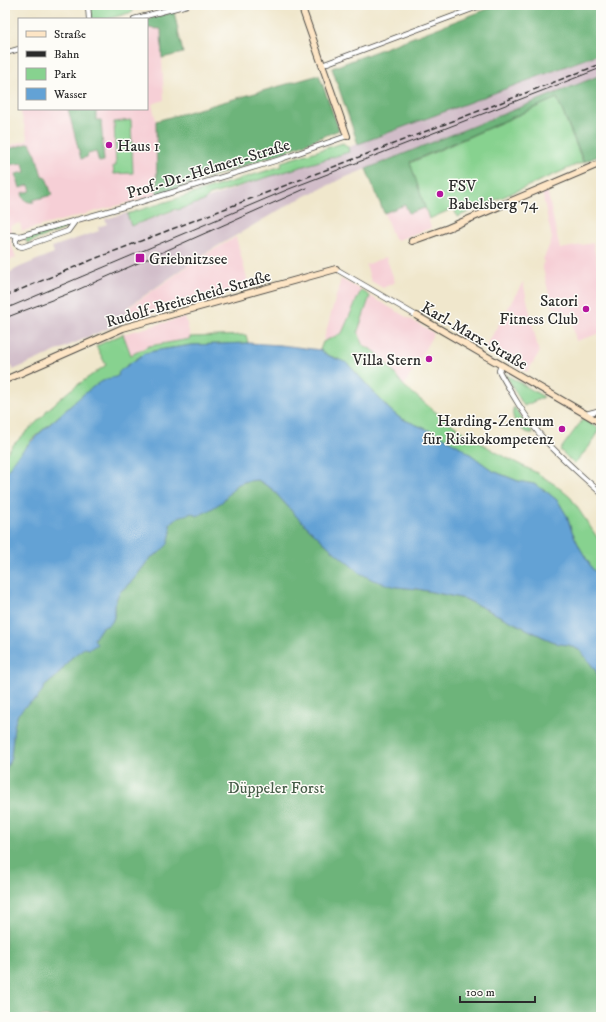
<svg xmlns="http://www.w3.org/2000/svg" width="606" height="1022" font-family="'IM FELL DW Pica',serif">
<rect width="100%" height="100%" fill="#fdfcf7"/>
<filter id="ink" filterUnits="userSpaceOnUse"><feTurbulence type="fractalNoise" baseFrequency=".025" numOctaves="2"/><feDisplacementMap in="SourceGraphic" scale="8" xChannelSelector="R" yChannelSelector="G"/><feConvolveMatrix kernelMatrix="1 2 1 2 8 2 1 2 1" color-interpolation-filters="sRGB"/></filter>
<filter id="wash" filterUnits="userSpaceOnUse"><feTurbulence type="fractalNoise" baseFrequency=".012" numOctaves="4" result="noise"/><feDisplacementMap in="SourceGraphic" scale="16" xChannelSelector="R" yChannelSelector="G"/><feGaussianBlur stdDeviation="0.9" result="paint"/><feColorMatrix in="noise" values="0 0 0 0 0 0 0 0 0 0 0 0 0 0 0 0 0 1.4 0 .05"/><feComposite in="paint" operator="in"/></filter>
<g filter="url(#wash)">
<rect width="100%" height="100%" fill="#f0e7cc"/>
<g fill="#f6cfd6">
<polygon points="160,16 164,100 152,104 156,121 157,195 22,231 20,223 10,226 11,233 8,234 16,258 5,262 5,147 28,140 20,109 147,109 147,19"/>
<polygon points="547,190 560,249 593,243 601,281 601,333 576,341 570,313 558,315 556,307 552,308 542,264 544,263 543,260 552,239 542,192"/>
<polygon points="405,205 409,213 425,208 431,228 397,240 394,239 384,213"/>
<polygon points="236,237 249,286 125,321 123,320 123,319 126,318 128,308 187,267 187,265"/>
<polygon points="386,257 395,282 383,288 371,281 366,265"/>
<polygon points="341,279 361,290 342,333 323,342"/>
<polygon points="523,282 539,353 527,372 485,348"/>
<polygon points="370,296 434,333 404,386 391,369 377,353 362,344 358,331"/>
<polygon points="185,317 191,339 154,344 142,349 131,355 123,334"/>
</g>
<polygon fill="#d1bdc9" points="601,53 601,75 346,177 293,202 187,264 187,266 128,307 126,318 123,319 125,321 13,370 5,352 5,275 20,267 54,253 52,247 99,231 98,227 107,224 105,219 127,213 132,226 341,150"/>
<g fill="#87d28f" stroke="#597e5d">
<polygon points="91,5 131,5 133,12 107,19 92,19"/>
<polygon points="557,98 583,162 457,217 454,208 429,219 410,163"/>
<polygon points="131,120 133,173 114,174 113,166 116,166 114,122"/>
<polygon points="343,143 348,147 349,152 210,195 204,201 177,210 176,209 131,226 127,214 282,166 281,162"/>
<polygon points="63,226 65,229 27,243 25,236"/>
<polygon points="361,290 370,296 358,331 362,344 377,353 391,369 404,386 433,410 464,433 501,455 537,473 557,486 571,498 601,543 601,575 593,570 580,548 571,529 567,516 558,501 547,492 534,484 518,481 493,471 462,448 438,434 400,418 389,409 352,368 338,359 327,355 320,350 323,342 342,333"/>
<polygon points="123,334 131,355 149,346 190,339 190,337 246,335 248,343 192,345 159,350 145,353 121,370 119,375 113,379 106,379 84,394 31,440 5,474 5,455 13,445 46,413 45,412 69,391 106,365 96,346"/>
<polygon points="505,374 544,397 524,406"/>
<path d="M514 407 533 433C522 435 508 417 514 407Z"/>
<polygon points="583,419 599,429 589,447 574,464 560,450"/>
</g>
<g fill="#6db47a" stroke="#4c7052">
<polygon points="498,5 594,5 595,8 601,7 601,53 358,144 332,68"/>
<polygon points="174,12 183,53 162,58 161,29 147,28 147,19"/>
<polygon points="319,75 339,130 279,154 157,195 156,121"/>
<polygon points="601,75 601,155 584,162 557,98 410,162 425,208 409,213 405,205 384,213 366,169"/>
<polygon points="68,109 101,109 101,110 96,111 96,120 101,120 104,161 99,162 96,152 88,154 87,157 81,159"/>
<path d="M30 143 36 155 42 176H44L47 180 52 195 33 200 34 202C27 203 23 200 22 193L31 191 29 185 20 188 16 174 25 172 23 163 8 165 7 163 10 158 5 150Z"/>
<polygon points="258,480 272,489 298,518 332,550 396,587 418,589 465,599 543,637 559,644 569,645 581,651 596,671 601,685 601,1017 5,1017 5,772 11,758 14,726 18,714 28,704 37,699 45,686 56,677 71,658 94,639 102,627 107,626 112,622 114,617 114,605 119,593 134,579 150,558 159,553 171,532 170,524 178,517 222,502 236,485 247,481"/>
</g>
<path fill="#63a2d5" stroke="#476680" d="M248 343 281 345 320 350 327 355 347 363 389 409 400 418 438 434 462 448 493 471 518 481 534 484 547 492 558 501 567 516 571 529 580 548 593 570 601 575V685L596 671 581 651 569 645 559 644 543 637 465 599 418 589 396 587 373 580 360 573 332 550 298 518 272 489 258 480 247 481 236 485 222 502 208 511 197 516 192 513 178 517 170 524 171 532 168 544 159 553 150 558 134 579 119 593 114 605V617L112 622 107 626 102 627 94 639 97 644 90 649 84 648 71 658 56 677 45 686 37 699 28 704 18 714 14 726 11 758 5 772V474C21 448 44 429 66 410 78 399 90 387 105 380 110 377 113 379 119 375L118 373 121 370 145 353 159 350 192 345Z"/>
</g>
<g filter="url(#ink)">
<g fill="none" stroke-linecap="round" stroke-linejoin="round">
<defs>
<g id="street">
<polyline points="88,5 89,19"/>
<polyline points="134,19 187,5"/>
<polyline points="5,53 19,49"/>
<polyline points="322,65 483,5"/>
<polyline points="76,220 68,231 22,247 19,246 16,244 16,239 20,236 137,203 281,159 347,136"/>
<polyline points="5,237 11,235 20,236"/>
<polyline points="336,269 417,316"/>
<path d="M501 365 499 371C512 394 525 417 543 438 561 458 581 475 601 493"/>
<polyline points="586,414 601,410"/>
</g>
<g id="secondary">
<polyline points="301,5 347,136"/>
<polyline points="412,241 448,228 601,163"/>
<polyline points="417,316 601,423"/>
<polyline points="5,380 123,328 336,269"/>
</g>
</defs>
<use href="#street" stroke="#494743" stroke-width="6"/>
<use href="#secondary" stroke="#494743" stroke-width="8"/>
<use href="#street" stroke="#fff" stroke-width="4.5"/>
<use href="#secondary" stroke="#fde5c5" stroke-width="6"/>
<g stroke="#2b2b2b" stroke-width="1">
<polyline points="5,309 289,189 601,68"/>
<polyline points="5,318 75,291 307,188"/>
</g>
<polyline stroke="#2b2b2b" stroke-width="1.5" stroke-dasharray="6 3" stroke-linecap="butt" points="5,296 94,259 601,64"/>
</g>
</g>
<g fill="#b5179e" stroke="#fdfcf7" stroke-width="1.5">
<circle cx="109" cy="145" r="4"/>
<circle cx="440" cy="194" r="4"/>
<rect x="135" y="253" width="10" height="10" rx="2"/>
<circle cx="586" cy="309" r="4"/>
<circle cx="429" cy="359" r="4"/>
<circle cx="562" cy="429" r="4"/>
</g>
<g text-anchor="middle" stroke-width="3" stroke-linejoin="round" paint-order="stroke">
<g font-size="16" fill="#2b2b2b" stroke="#fdfcf7" text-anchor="start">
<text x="117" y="151">Haus 1</text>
<text x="448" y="191">FSV<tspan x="448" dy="18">Babelsberg 74</tspan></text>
<text x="149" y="264">Griebnitzsee</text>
<text x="578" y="306" text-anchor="end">Satori<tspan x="578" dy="18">Fitness Club</tspan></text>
<text x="421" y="365" text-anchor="end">Villa Stern</text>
<text x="554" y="426" text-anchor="end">Harding-Zentrum<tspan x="554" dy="18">für Risikokompetenz</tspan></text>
</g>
<g font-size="16" fill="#2b2b2b" stroke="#fdfcf7">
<text transform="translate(208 168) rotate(-17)" y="6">Prof.-Dr.-Helmert-Straße</text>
<text transform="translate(188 298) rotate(-16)" y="6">Rudolf-Breitscheid-Straße</text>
<text transform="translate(475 335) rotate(30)" y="6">Karl-Marx-Straße</text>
</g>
<g font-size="16" fill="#475d49" stroke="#fdfcf7">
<text x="276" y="793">Düppeler Forst</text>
</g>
</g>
<rect width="606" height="1022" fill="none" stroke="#fdfcf7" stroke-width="20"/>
<rect x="18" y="18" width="130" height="92" fill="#fdfcf7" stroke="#a9a8a5"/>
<rect x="26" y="31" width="20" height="6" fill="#fde5c5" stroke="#a9a8a5"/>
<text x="54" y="38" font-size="12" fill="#2b2b2b">Straße</text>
<rect x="26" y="51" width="20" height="6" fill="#2b2b2b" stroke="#a9a8a5"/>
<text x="54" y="58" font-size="12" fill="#2b2b2b">Bahn</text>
<rect x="26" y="68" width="20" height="12" fill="#87d28f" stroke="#a9a8a5"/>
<text x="54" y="78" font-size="12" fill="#2b2b2b">Park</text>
<rect x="26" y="88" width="20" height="12" fill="#63a2d5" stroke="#a9a8a5"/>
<text x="54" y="98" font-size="12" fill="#2b2b2b">Wasser</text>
<path d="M460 996v6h75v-6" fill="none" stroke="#2b2b2b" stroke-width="2"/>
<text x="466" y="996" font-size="12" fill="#2b2b2b" stroke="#fdfcf7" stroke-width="3" paint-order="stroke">100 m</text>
</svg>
